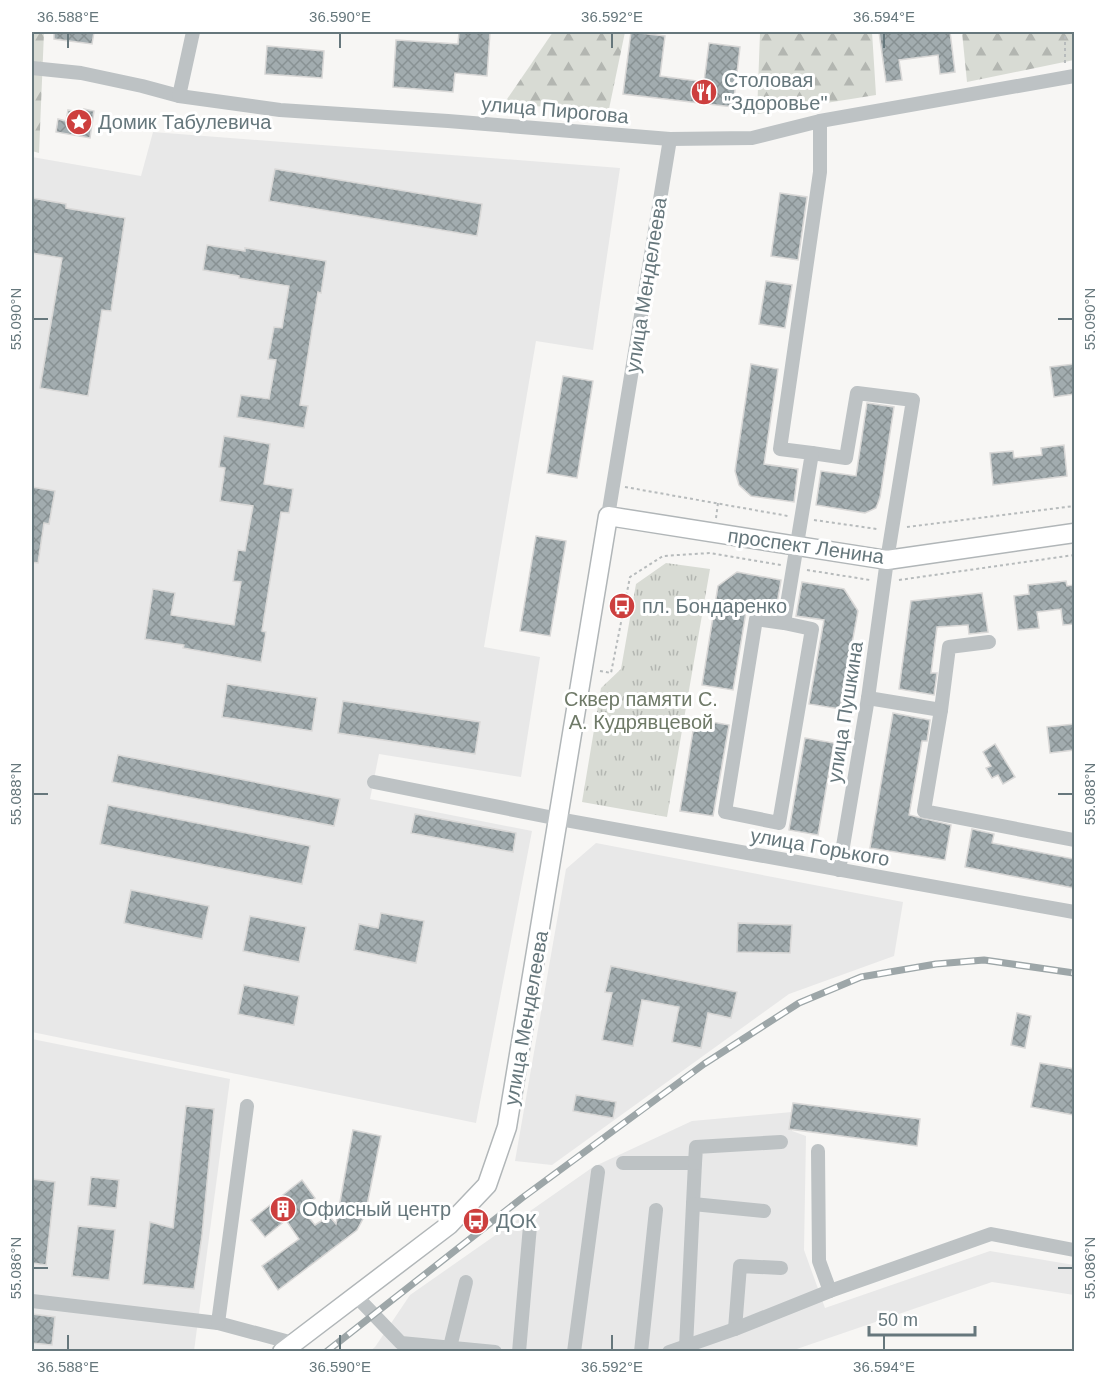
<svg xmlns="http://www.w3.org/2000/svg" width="1106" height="1383" font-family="Helvetica,sans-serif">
<defs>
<pattern id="forest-firs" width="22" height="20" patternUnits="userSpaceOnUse" patternTransform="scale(1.5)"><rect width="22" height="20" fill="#d8dbd4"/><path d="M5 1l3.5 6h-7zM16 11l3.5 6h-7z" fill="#b3b6b1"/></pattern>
<pattern id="park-tufts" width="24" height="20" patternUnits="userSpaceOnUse" patternTransform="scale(1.5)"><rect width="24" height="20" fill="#d8dbd4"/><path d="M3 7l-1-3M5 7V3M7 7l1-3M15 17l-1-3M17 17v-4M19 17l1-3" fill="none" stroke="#b3b6b1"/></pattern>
<pattern id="building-cross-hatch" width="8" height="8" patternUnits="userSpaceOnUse" patternTransform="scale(1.5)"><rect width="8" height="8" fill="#a2acaf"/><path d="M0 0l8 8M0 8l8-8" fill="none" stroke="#889193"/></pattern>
</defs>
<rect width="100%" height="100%" fill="#f7f6f4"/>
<g fill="#e8e8e8">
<polygon points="153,132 620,168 593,350 536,341 484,647 540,657 521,777 379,754 370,799 532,831 476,1123 32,1032 32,157 141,176"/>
<polygon points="596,843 903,902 894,956 789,994 552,1165 515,1161 566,869"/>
<polygon points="32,1039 230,1079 194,1351 32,1351"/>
<polygon points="792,1112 792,1131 806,1136 804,1250 825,1308 990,1251 1074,1265 1074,1295 992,1282 791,1351 369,1352 375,1347 410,1295 593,1167 692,1121"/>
</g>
<g fill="url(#forest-firs)">
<polygon points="32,32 44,32 39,153 32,151"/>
<polygon points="553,32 625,32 609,109 503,105"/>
<polygon points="749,32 872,32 876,95 757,114 760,33"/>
<polygon points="962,32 1074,32 1074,60 967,82"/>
</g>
<polygon fill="url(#park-tufts)" points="666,563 710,569 667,817 582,802 601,688 621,669 636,584"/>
<g fill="url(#building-cross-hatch)" stroke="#d9d8d7" stroke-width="1.5">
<polygon points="54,32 94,32 92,44 54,39"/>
<polygon points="459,32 490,32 487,76 455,73 453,92 393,87 396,40 458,44"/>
<polygon points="631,32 665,36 660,76 704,82 709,43 740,47 733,107 623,94"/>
<polygon points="879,32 950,32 955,72 940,74 938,55 899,60 902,80 886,82"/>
<polygon points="267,46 324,51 322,78 265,74"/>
<polygon points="84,109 94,111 90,138 56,132 58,119 66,121 68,110 83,113"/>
<polygon points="275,169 482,204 477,236 269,201"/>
<polygon points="780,193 807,197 798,260 771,256"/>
<polygon points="32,198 66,204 66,208 125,218 111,311 102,310 88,396 40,388 62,258 32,253"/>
<polygon points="207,245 245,251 245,248 326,261 321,293 318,292 300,405 308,406 304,428 237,417 241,395 269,399 276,360 268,359 274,327 282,328 289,286 239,278 239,276 203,270"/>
<polygon points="766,281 792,285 785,328 759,324"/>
<polygon points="751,364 778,369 764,464 798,469 794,502 751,496 739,485 735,471"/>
<polygon points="1074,364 1074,394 1054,397 1050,367"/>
<polygon points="563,376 593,381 577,478 547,473"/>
<polygon points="867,403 894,407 880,497 876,508 865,513 816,505 821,471 856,476"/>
<polygon points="224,436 270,444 264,484 293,489 289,513 281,512 262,631 266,632 261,662 183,648 184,645 145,639 153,589 175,593 171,615 234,625 241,582 233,581 238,550 245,551 253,506 220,501 225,468 219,467"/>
<polygon points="1064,445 1067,476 993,485 990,453 1013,451 1014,458 1042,455 1041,448"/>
<polygon points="32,487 55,491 49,524 44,523 38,563 32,562"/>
<polygon points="536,536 566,541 550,636 520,631"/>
<polygon points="737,572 781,580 776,610 747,606 733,690 702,685 718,586"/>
<polygon points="1066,581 1067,586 1074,585 1074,624 1063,625 1061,609 1037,612 1039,628 1018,630 1014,596 1029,594 1028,585"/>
<polygon points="802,582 844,589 858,611 840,709 809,704 824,620 796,616"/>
<polygon points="982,593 988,632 969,634 968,625 937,627 931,673 937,673 934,695 899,689 911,601"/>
<polygon points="227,684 317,698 312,731 222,717"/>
<polygon points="343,701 480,722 475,754 338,733"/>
<polygon points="893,713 930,720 927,741 922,741 909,815 951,825 945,860 870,848"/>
<polygon points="695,719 729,725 713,816 680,811"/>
<polygon points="1074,724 1074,750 1050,753 1047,727"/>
<polygon points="805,738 834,743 818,835 789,830"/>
<polygon points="995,744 1015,777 1003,784 998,775 992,778 986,768 991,766 983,752"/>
<polygon points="118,755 340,799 334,826 112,782"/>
<polygon points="108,805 310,846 302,884 100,844"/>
<polygon points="415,814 516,833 513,852 411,833"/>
<polygon points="972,829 994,834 992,843 1074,859 1074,888 965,867"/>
<polygon points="131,890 209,906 202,939 124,923"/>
<polygon points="381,913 424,921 416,963 354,950 359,924 378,928"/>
<polygon points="250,916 306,927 299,962 243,951"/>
<polygon points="738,923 792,925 790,953 737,952"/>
<polygon points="611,966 737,992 731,1018 708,1013 701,1048 672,1042 679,1007 642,1000 633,1046 602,1040 612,993 605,992"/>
<polygon points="244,985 299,996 294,1025 238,1014"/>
<polygon points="1017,1013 1031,1016 1025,1048 1011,1045"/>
<polygon points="1040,1063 1074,1069 1074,1115 1031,1107"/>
<polygon points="576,1095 616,1102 613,1118 573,1111"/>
<polygon points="793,1103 920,1119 917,1146 789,1129"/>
<polygon points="186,1106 214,1109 202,1235 194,1289 143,1284 150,1222 173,1228"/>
<polygon points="353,1130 381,1136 365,1215 357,1230 278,1290 262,1266 299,1239 286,1220 265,1237 251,1220 302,1180 315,1198 301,1208 315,1225 329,1216 336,1224"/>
<polygon points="91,1177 119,1180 116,1208 88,1205"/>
<polygon points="32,1179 55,1182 46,1265 32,1263"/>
<polygon points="78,1226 115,1230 109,1280 72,1276"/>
<polygon points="32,1314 55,1317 52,1345 32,1343"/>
</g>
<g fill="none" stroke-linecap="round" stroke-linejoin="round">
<defs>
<polyline id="major" points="282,1352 449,1225 487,1185 507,1127 608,516 887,560 1074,533"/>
</defs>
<use href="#major" stroke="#b1b6b8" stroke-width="21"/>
<g stroke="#b7bbbc" stroke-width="2" stroke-dasharray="3 3" stroke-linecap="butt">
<polyline points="1065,63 1065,32"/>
<polyline points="625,487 788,516"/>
<polyline points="716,518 718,503"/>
<polyline points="814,520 877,529"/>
<polyline points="907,527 1074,506"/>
<polyline points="807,570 870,580"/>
<polyline points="899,580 1074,555"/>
<polyline points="600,671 611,673 630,577 663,556 710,553 781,565"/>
</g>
<g stroke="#bdc2c4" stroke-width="14">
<polyline points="32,68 81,73 142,86 179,96 280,110 448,121 670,139 752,138 820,121 1074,76"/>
<polyline points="179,96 193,32"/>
<polyline points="812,453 846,458 857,393 913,400 887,560 868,698 839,870"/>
<polyline points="608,516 670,139"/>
<polyline points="784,623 812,629 779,823 725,812 756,619 784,623 812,453 780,449 820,172 820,121"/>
<polyline points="868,698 941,710 949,647 989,642"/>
<polyline points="941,710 924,811 1074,840"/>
<polyline points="374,782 559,819 1074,912"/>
<polyline points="818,1151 819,1261 830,1291"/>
<polyline points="623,1163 695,1163 686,1347 683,1352"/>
<polyline points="695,1163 696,1147 781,1142"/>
<polyline points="693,1204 764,1211"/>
<polyline points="355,1295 401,1343 495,1352"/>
<polyline points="32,1301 218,1323 293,1343"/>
<polyline points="218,1323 247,1106"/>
<polyline points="735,1329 740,1266 781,1268"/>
<polyline points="442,1351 450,1347 466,1282"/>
<polyline points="519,1352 530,1226"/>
<polyline points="574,1352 598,1172"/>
<polyline points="641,1352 656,1210"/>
<polyline points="669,1352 735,1329 830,1291 991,1234 1074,1250"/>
</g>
<use href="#major" stroke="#fff" stroke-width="18"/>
<defs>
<polyline id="rail" points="326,1352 522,1198 704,1064 799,1003 861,977 936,964 984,960 1074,973"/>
</defs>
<use href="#rail" stroke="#9da6a8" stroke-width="7"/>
<use href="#rail" stroke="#fff" stroke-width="4.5" stroke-dasharray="14" stroke-linecap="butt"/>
</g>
<path fill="none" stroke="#66777c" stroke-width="2" d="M68 33V48M340 33V48M612 33V48M884 33V48M33 319H48M1058 319H1073M33 794H48M1058 794H1073M33 1268H48M1058 1268H1073M68 1335V1350M340 1335V1350M612 1335V1350M884 1335V1350"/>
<defs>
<symbol id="restaurant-disc" viewBox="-11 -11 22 22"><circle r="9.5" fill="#cd3f3e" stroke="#fff"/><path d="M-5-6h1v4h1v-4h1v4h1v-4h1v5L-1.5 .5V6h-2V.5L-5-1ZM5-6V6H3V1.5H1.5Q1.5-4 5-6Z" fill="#fff"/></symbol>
<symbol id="sight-disc" viewBox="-11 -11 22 22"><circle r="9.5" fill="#cd3f3e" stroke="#fff"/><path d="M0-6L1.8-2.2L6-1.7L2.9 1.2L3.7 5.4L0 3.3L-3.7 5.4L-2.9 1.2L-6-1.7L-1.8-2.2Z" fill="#fff"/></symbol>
<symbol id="bus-disc" viewBox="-11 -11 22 22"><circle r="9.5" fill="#cd3f3e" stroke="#fff"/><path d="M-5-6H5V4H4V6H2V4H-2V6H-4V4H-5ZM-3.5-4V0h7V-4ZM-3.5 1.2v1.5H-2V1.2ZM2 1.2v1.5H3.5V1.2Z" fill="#fff"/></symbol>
<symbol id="building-disc" viewBox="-11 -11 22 22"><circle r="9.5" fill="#cd3f3e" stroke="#fff"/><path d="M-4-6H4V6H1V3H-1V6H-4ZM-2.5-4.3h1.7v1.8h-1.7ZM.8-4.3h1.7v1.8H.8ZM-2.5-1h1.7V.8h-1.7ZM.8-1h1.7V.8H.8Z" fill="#fff"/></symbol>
</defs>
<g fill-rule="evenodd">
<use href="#restaurant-disc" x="689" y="77" width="30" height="30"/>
<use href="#sight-disc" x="64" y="107" width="30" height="30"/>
<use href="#bus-disc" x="607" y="591" width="30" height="30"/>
<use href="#building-disc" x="268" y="1194" width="30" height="30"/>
<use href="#bus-disc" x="461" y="1206" width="30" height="30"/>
</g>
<g text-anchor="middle" stroke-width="6" stroke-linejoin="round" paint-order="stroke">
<g font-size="20" fill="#66777c" stroke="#fff" text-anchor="start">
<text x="724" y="87">Столовая<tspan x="724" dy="23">"Здоровье"</tspan></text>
<text x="98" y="129">Домик Табулевича</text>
<text x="642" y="613">пл. Бондаренко</text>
<text x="302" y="1216">Офисный центр</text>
<text x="496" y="1228">ДОК</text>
</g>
<g font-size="20" fill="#66777c" stroke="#fff">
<text transform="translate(555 110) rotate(5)" y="7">улица Пирогова</text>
<text transform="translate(646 285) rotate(-81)" y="7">улица Менделеева</text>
<text transform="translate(806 546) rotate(8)" y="7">проспект Ленина</text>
<text transform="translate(845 712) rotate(-81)" y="7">улица Пушкина</text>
<text transform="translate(820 847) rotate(10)" y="7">улица Горького</text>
<text transform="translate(526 1018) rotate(-80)" y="7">улица Менделеева</text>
</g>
<g font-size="20" fill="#6f7a68" stroke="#fff">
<text x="641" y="706">Сквер памяти С.<tspan x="641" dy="23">А. Кудрявцевой</tspan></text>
</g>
</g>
<rect width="1106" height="1383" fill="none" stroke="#ffffff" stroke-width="66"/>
<path d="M869 1326v9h106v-9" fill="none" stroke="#66777c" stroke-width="3"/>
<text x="878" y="1326" font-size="18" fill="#66777c" stroke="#ffffff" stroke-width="4.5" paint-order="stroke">50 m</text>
<rect x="33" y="33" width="1040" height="1317" fill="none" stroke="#66777c" stroke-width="2"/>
<g font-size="15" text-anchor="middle" fill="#66777c">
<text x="68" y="22">36.588°E</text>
<text x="340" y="22">36.590°E</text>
<text x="612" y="22">36.592°E</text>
<text x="884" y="22">36.594°E</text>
<text transform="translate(16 319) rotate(-90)" y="5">55.090°N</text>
<text transform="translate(1090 319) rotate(-90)" y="5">55.090°N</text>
<text transform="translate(16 794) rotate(-90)" y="5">55.088°N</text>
<text transform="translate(1090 794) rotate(-90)" y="5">55.088°N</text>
<text transform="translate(16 1268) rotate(-90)" y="5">55.086°N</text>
<text transform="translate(1090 1268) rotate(-90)" y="5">55.086°N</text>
<text x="68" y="1372">36.588°E</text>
<text x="340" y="1372">36.590°E</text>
<text x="612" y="1372">36.592°E</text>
<text x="884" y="1372">36.594°E</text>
</g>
</svg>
